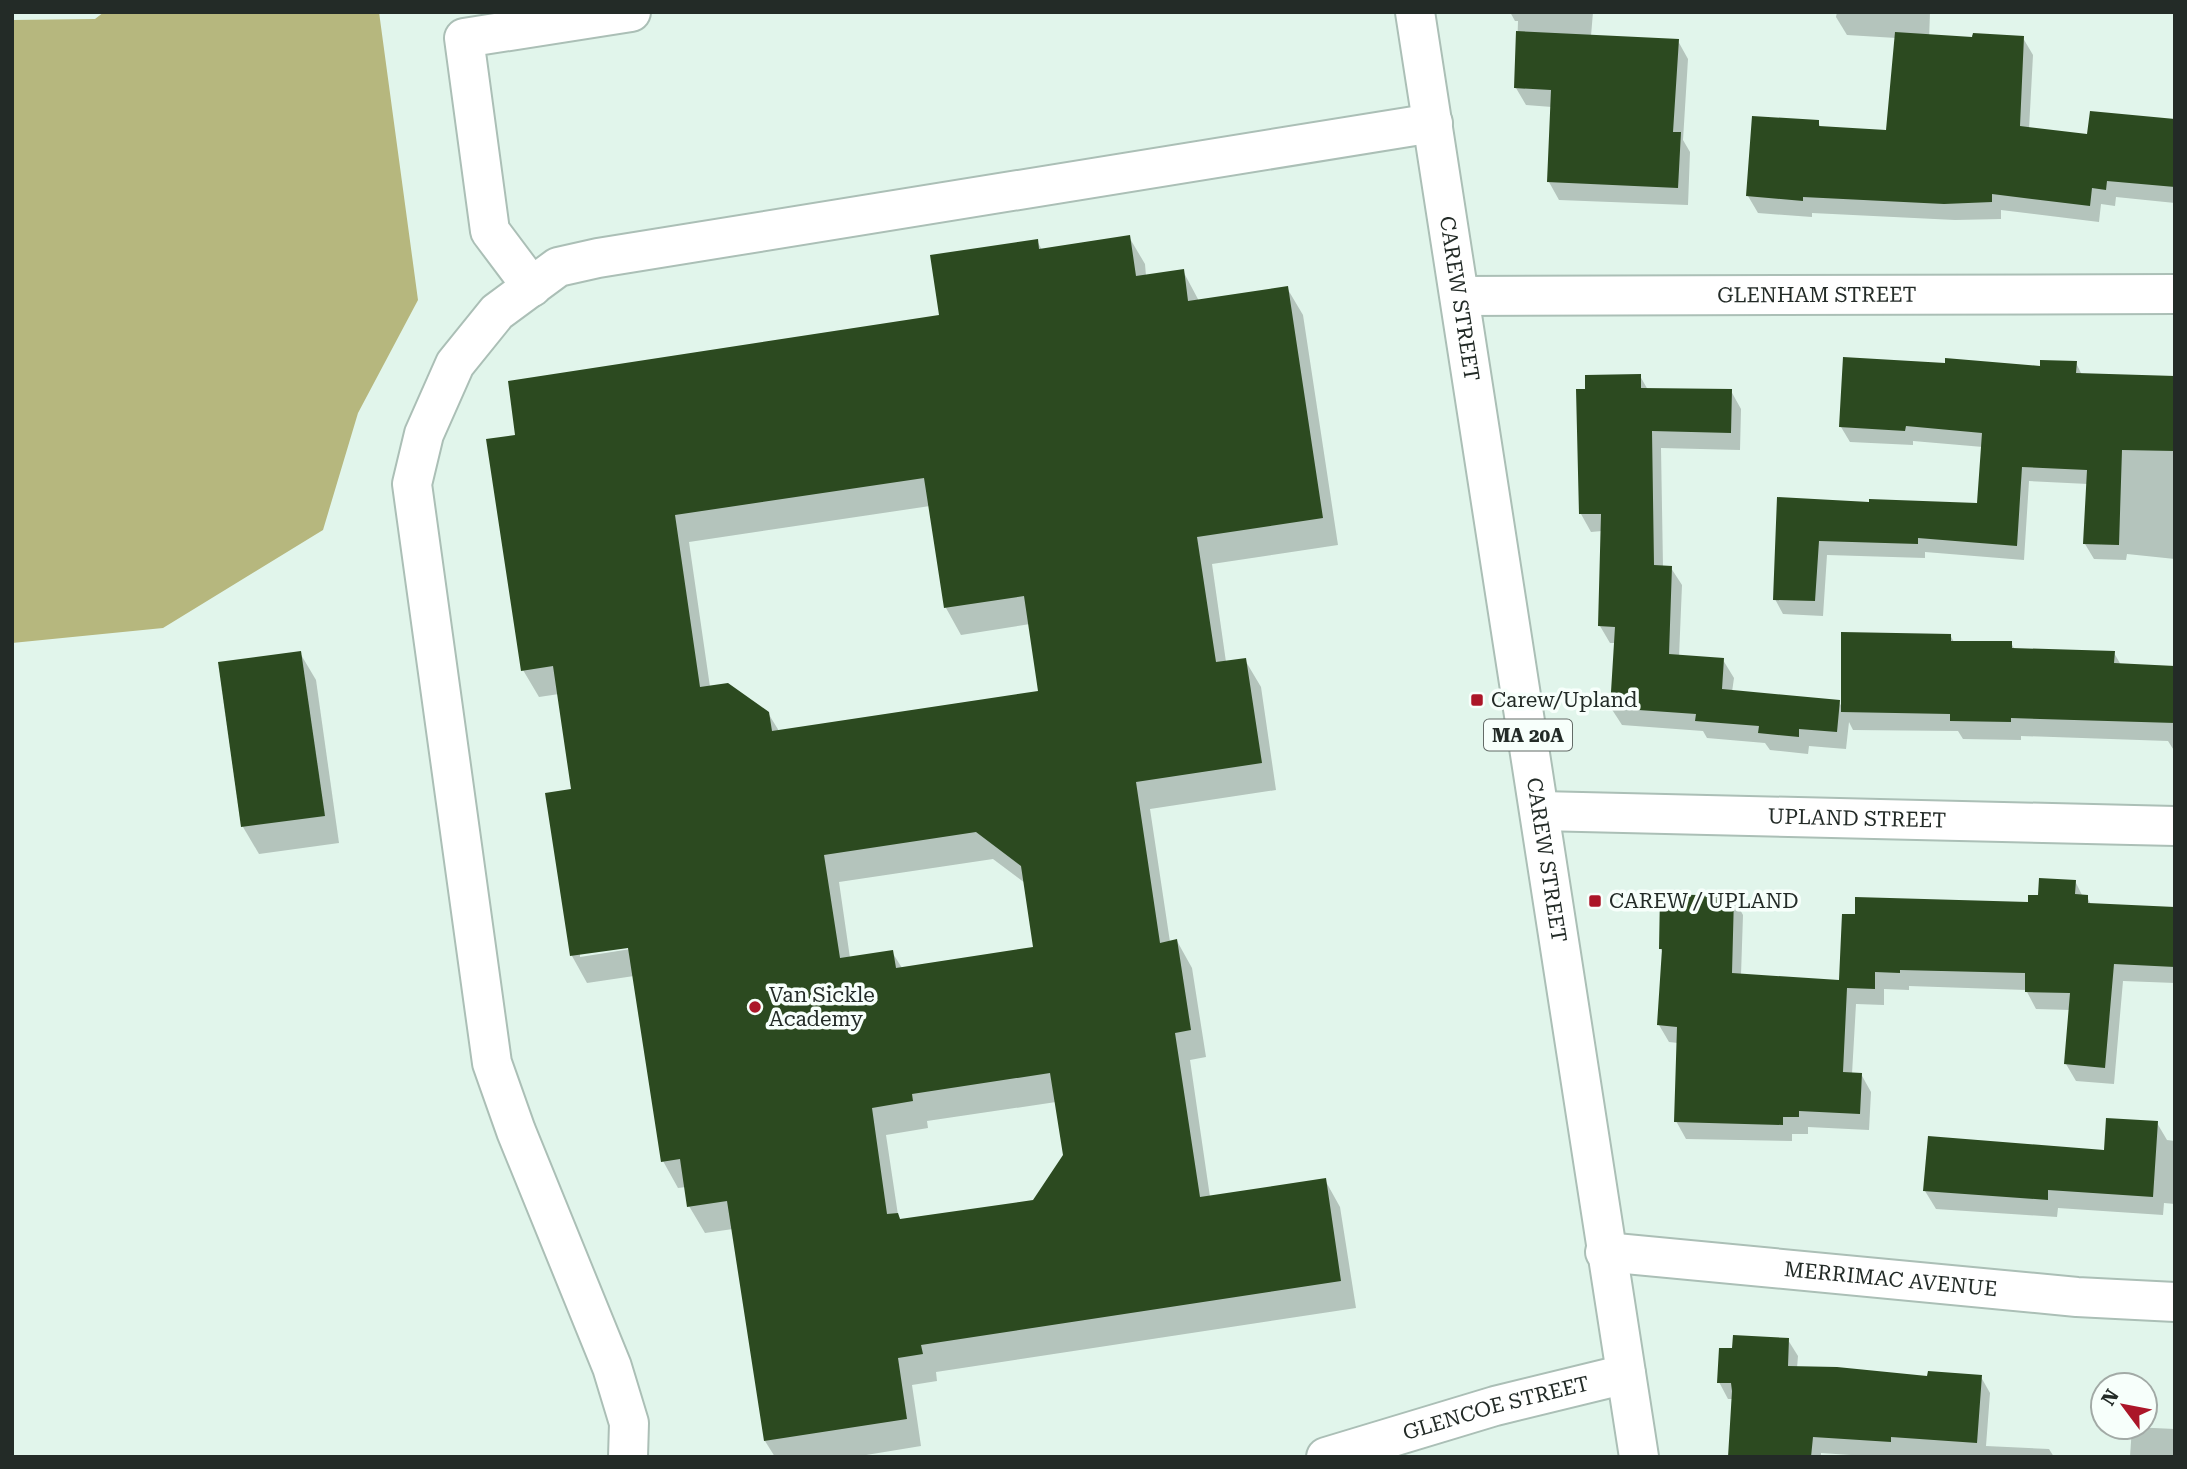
<svg xmlns="http://www.w3.org/2000/svg" width="2187" height="1469" font-family="'Roboto Serif',serif">
<rect width="100%" height="100%" fill="#e1f5eb"/>
<polygon fill="#b6b77e" points="104,12 379,12 418,300 358,413 323,530 163,628 12,643 12,20 95,19"/>
<g fill="#0003" fill-rule="evenodd">
<polygon points="1510,12 1593,12 1591,36 1678,41 1688,59 1683,140 1690,152 1688,205 1559,200 1549,182 1552,107 1526,105 1516,88 1518,21 1515,21"/>
<polygon points="1837,12 1930,12 1929,40 1847,35 1836,17"/>
<polygon points="1972,35 2023,38 2033,55 2029,129 2089,136 2175,121 2175,203 2116,197 2115,206 2101,204 2099,222 2001,210 2001,219 1955,220 1812,213 1812,217 1758,213 1748,196 1818,122 1821,128 1887,132 1971,52"/>
<path d="M1129 237 1145 264 1146 276 1183 271 1199 301 1287 288 1303 315 1338 545 1212 564 1226 662 1245 660 1261 687 1276 790 1150 809 1170 942 1177 941 1192 968 1206 1057 1190 1060 1210 1197 1325 1180 1340 1207 1356 1308 936 1372 937 1381 912 1385 921 1446 854 1457H775L765 1441 733 1229 705 1233 689 1206 686 1187 678 1188 663 1161 634 976 587 983 572 956 547 794 573 790 559 694 539 697 523 670 517 436 941 317 1037 241 1042 250ZM930 506 946 608 961 635 1030 624 1040 692 779 731 768 713 710 687 689 542ZM993 859 1025 883 1035 949 902 968 892 952 850 958 839 882ZM637 945V948L580 957V953ZM1056 1102 1064 1155 1034 1202 901 1221 898 1215 886 1135 928 1128 927 1121Z"/>
<polygon points="2076,363 2082,375 2175,378 2175,559 2127,554 2126,560 2094,559 2085,544 2088,484 2029,481 2024,560 1925,552 1925,558 1827,555 1823,616 1783,614 1775,599 1778,499 1870,504 1979,504 1983,447 1913,441 1913,445 1850,442 1841,427 2042,368"/>
<polygon points="1640,376 1648,390 1731,391 1741,409 1740,450 1661,448 1663,567 1671,568 1682,585 1679,657 1723,660 1734,678 1732,692 1839,702 1843,709 1950,635 1954,642 2011,643 2015,650 2114,653 2121,665 2175,668 2175,752 2168,741 2021,736 2021,740 1963,739 1958,731 1853,730 1849,722 1846,749 1809,746 1808,754 1770,750 1765,743 1707,738 1703,731 1622,725 1611,708 1616,643 1610,643 1600,626 1602,531 1591,532 1581,514"/>
<polygon points="300,653 316,680 339,843 259,854 243,827 220,664"/>
<polygon points="2075,881 2083,897 2087,897 2091,905 2175,908 2175,983 2123,981 2114,1084 2076,1081 2066,1064 2071,1010 2036,1009 2026,990 1909,986 1909,990 1884,989 1884,1005 1856,1004 1852,1074 1861,1074 1871,1092 1869,1130 1808,1127 1808,1134 1792,1134 1792,1141 1686,1139 1676,1121 1678,1043 1669,1042 1659,1025 1664,954 1660,948 1733,897 1743,915 1741,975 1841,982 2030,904"/>
<polygon points="2157,1123 2167,1140 2175,1141 2175,1204 2164,1203 2163,1215 2058,1208 2057,1217 1936,1209 1925,1191 2106,1152"/>
<polygon points="1788,1340 1798,1356 1797,1368 1929,1377 1981,1377 1990,1393 1986,1446 2049,1449 2054,1457 1880,1457 1821,1453 1821,1457 1730,1457 1732,1399 1728,1399 1719,1382 1734,1350"/>
<polygon points="2132,1427 2175,1429 2175,1457 2130,1457"/>
</g>
<g fill="#2c4a20" fill-rule="evenodd">
<polygon points="1516,31 1679,39 1673,132 1681,132 1678,188 1547,182 1551,90 1514,88"/>
<polygon points="1895,32 1972,37 1973,33 2024,36 2020,126 2087,134 2090,111 2175,119 2175,187 2107,181 2106,190 2092,188 2090,206 1992,194 1992,202 1944,204 1803,197 1803,201 1746,196 1752,116 1819,120 1819,126 1886,130"/>
<path d="M1130 235 1136 276 1184 269 1188 301 1288 286 1323 518 1197 537 1216 662 1246 658 1262 763 1136 782 1160 943 1177 939 1191 1030 1175 1033 1200 1197 1326 1178 1341 1281 921 1345 923 1354 898 1358 907 1419 764 1441 727 1201 687 1207 680 1159 661 1162 628 948 570 956 545 793 571 789 553 666 521 671 486 439 515 435 508 381 939 315 930 255 1038 239 1039 249ZM924 478 944 608 1024 596 1038 691 772 731 769 712 728 683 700 687 675 515ZM976 832 1021 866 1033 947 896 968 893 950 840 958 824 855ZM1050 1073 1063 1155 1033 1200 900 1219 898 1213 887 1214 872 1108 913 1101 912 1094Z"/>
<polygon points="1843,357 1945,363 1945,358 2040,366 2040,360 2077,361 2076,373 2175,376 2175,451 2122,450 2119,545 2083,544 2087,470 2022,467 2017,546 1918,538 1918,544 1819,541 1815,601 1773,600 1777,497 1869,502 1869,499 1977,503 1982,433 1906,426 1905,431 1839,427"/>
<polygon points="1641,374 1641,388 1732,389 1731,433 1652,431 1654,565 1672,566 1669,654 1724,658 1722,689 1840,700 1837,732 1799,729 1799,737 1758,733 1759,726 1695,721 1696,714 1610,708 1615,627 1598,626 1601,514 1579,514 1576,389 1585,389 1585,375"/>
<polygon points="1841,632 1951,634 1951,641 2012,641 2012,648 2115,651 2114,663 2175,666 2175,723 2011,718 2011,722 1950,721 1950,714 1841,712"/>
<polygon points="301,651 325,816 241,827 218,662"/>
<polygon points="2039,878 2076,880 2075,894 2088,895 2088,903 2175,907 2175,967 2114,964 2105,1068 2064,1064 2070,993 2025,992 2025,973 1900,970 1900,973 1875,972 1875,989 1847,988 1843,1072 1862,1073 1860,1114 1799,1111 1799,1117 1783,1117 1783,1125 1674,1122 1677,1027 1657,1025 1662,949 1659,949 1660,894 1734,896 1732,973 1839,980 1842,914 1855,914 1855,897 2028,902 2028,895 2038,895"/>
<polygon points="2106,1118 2158,1121 2153,1197 2048,1190 2048,1200 1923,1191 1928,1136 2104,1150"/>
<polygon points="1733,1335 1789,1338 1788,1366 1837,1367 1927,1376 1928,1371 1982,1375 1977,1443 1891,1437 1891,1442 1813,1437 1811,1457 1728,1457 1732,1391 1731,1383 1717,1383 1719,1348 1732,1348"/>
</g>
<g fill="none" stroke-linecap="round" stroke-linejoin="round">
<defs>
<g id="minor">
<polyline points="532,287 490,231 464,38 631,12"/>
<path id="s1" d="M1460 296 2175 294"/>
<path id="s2" d="M1540 811 2175 826"/>
<path id="s3" d="M1605 1252 2077 1297 2175 1302"/>
<polyline points="628,1457 629,1423 612,1367 516,1131 492,1063 412,484 424,434 455,364 497,312 558,267 598,258 1433,123"/>
<path id="s4" d="M1326 1457 1495 1406 1626 1374"/>
</g>
<g id="major">
<path id="s5" d="M1415 12 1639 1457"/>
</g>
</defs>
<use href="#minor" stroke="#abbfb6" stroke-width="42"/>
<use href="#major" stroke="#abbfb6" stroke-width="42"/>
<use href="#minor" stroke="#fff" stroke-width="38"/>
<use href="#major" stroke="#fff" stroke-width="38"/>
</g>
<g fill="#ab1628" stroke="#f7fffb" stroke-width="2.5">
<rect x="1470" y="693" width="14" height="14" rx="3.5"/>
<rect x="1588" y="894" width="14" height="14" rx="3.5"/>
<circle cx="755" cy="1007" r="7"/>
</g>
<g text-anchor="middle" stroke-width="7" stroke-linejoin="round" paint-order="stroke">
<rect fill="#f7fffb" stroke="#636b67" stroke-width="2" x="1484" y="719.5" width="88" height="31" rx="5"/>
<g font-size="19" font-weight="bold" fill="#232b27">
<text x="1528" y="742">MA 20A</text>
</g>
<g font-size="21" fill="#232b27" stroke="#f7fffb">
<text dy="7" stroke="none"><textPath href="#s1" startOffset="357">GLENHAM STREET</textPath></text>
<text dy="7" stroke="none"><textPath href="#s5" startOffset="290">CAREW STREET</textPath></text>
<text dy="7" stroke="none"><textPath href="#s2" startOffset="317">UPLAND STREET</textPath></text>
<text dy="7" stroke="none"><textPath href="#s5" startOffset="858">CAREW STREET</textPath></text>
<text dy="7" stroke="none"><textPath href="#s3" startOffset="287">MERRIMAC AVENUE</textPath></text>
<text dy="7" stroke="none"><textPath href="#s4" startOffset="177">GLENCOE STREET</textPath></text>
</g>
<g font-size="21" fill="#232b27" stroke="#f7fffb" text-anchor="start">
<text x="1491" y="707">Carew/Upland</text>
<text x="1609" y="908">CAREW / UPLAND</text>
<text x="769" y="1002">Van Sickle<tspan x="769" dy="24">Academy</tspan></text>
</g>
</g>
<rect width="2187" height="1469" fill="none" stroke="#232b27" stroke-width="28"/>
<g transform="translate(2124 1406) rotate(302)"><circle r="33" fill="#f7fffb" stroke="#a2aaa6" stroke-width="2"/>
<path d="M0-5L12 26L0 18L-12 26Z" fill="#ab1628"/>
<text y="-10" font-size="19" font-weight="bold" text-anchor="middle" fill="#232b27">N</text>
</g>
</svg>
